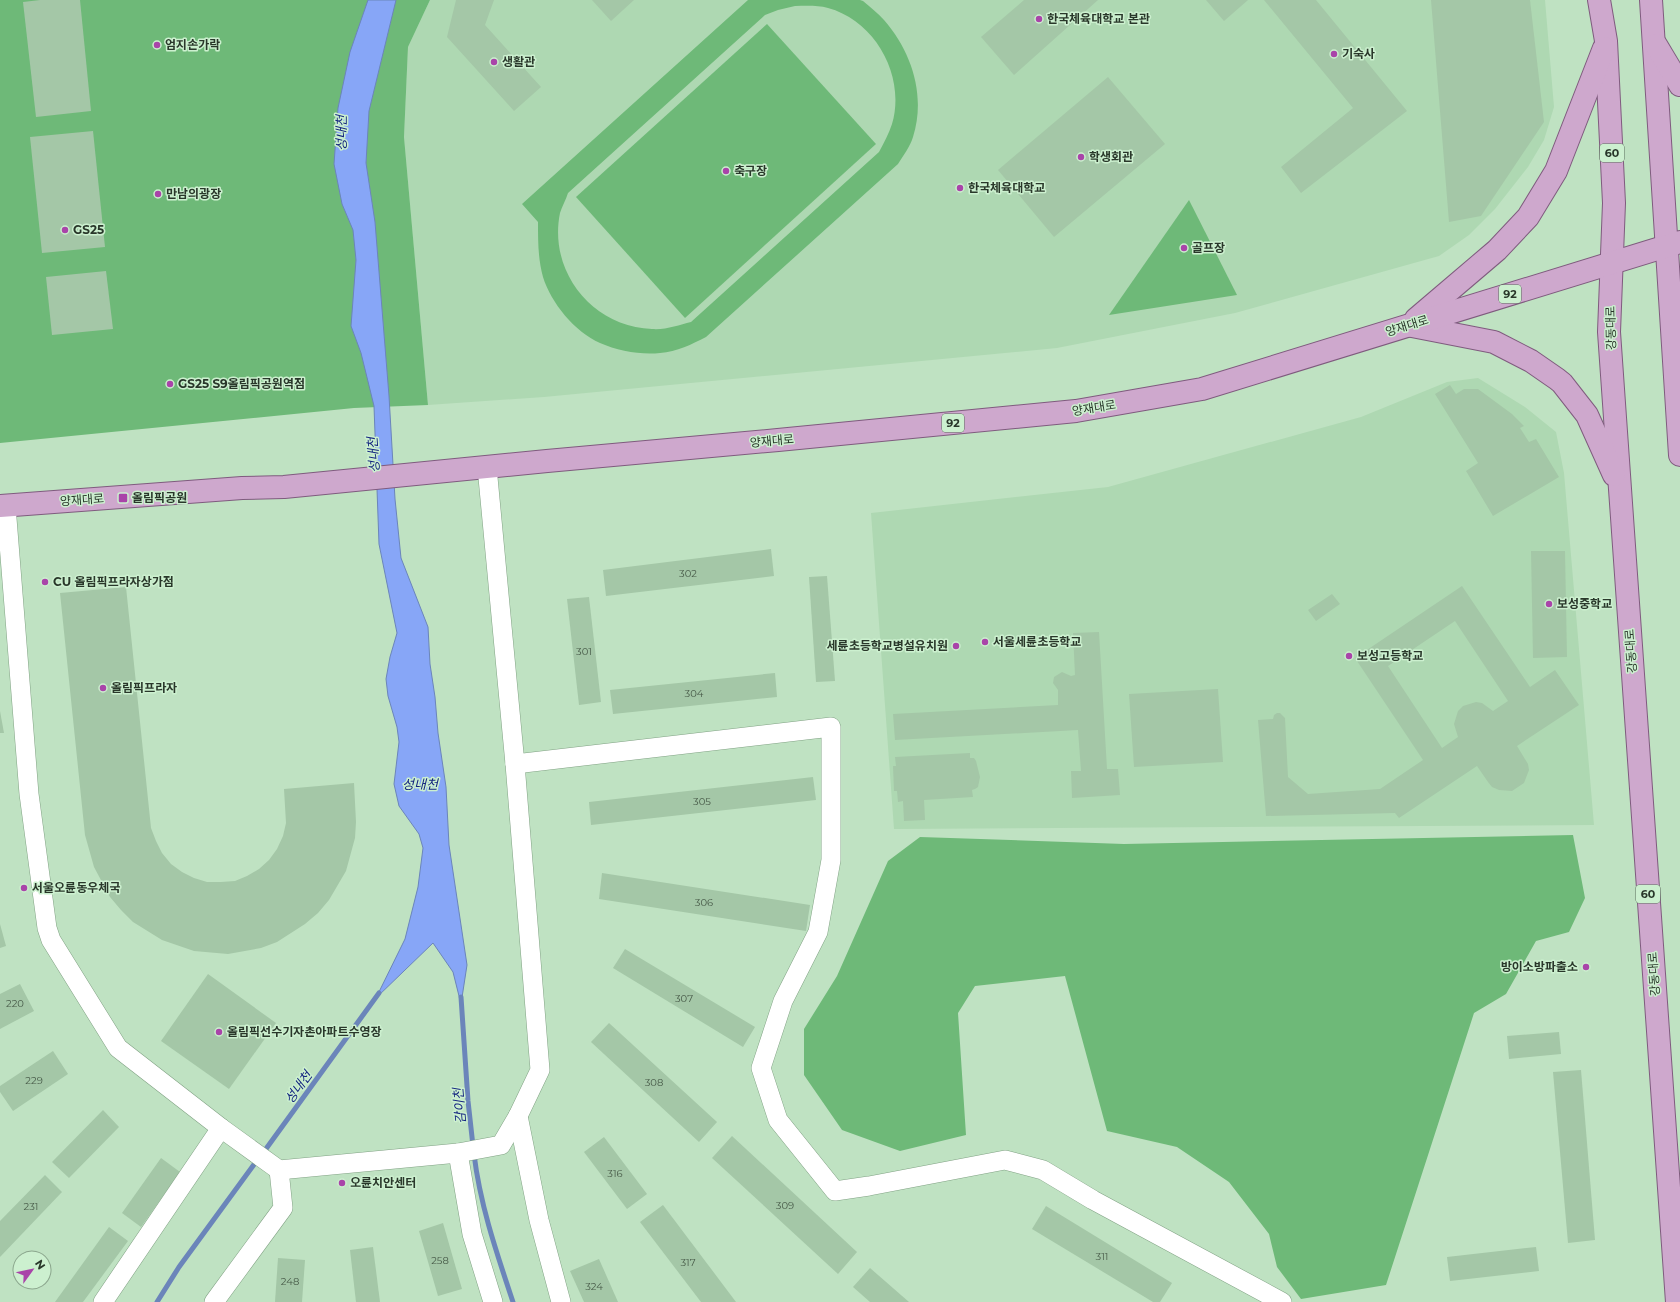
<svg xmlns="http://www.w3.org/2000/svg" width="1680" height="1302" font-family="Montserrat,'Noto Sans KR',sans-serif">
<rect width="100%" height="100%" fill="#bfe2c2"/>
<g fill="#aed8b2">
<polygon points="430,0 1545,0 1554,107 1544,140 1528,167 1495,209 1469,235 1439,256 1235,313 1057,348 544,397 428,405 404,137 408,47"/>
<polygon points="1478,378 1525,407 1556,432 1564,473 1594,825 894,829 871,513 1108,487 1361,417 1447,382"/>
</g>
<g fill="#6eb978" fill-rule="evenodd">
<polygon points="0,0 430,0 408,47 404,137 428,405 354,408 0,443"/>
<path d="M748 0H860L863 1C870 7 878 13 884 20 912 52 926 96 913 137 910 147 903 156 898 164L706 337C692 344 677 352 660 353 641 355 618 351 600 343 575 332 551 303 543 277 538 259 538 241 538 222L522 204ZM795 6C805 6 817 5 828 8 876 21 906 77 892 124 889 133 884 143 879 152L691 322C679 325 666 330 652 329 593 327 548 272 560 213 562 206 566 200 568 193L765 15 778 10Z"/>
<polygon points="767,24 876,144 685,318 576,197"/>
<polygon points="1189,200 1237,295 1109,315"/>
<polygon points="1573,835 1585,898 1569,932 1536,941 1506,994 1474,1013 1386,1285 1301,1299 1277,1267 1269,1234 1229,1182 1177,1147 1107,1131 1065,976 975,986 958,1013 966,1135 900,1151 842,1130 804,1075 804,1029 837,976 888,861 920,837 1124,844"/>
</g>
<polygon fill="#87a6f7" stroke="#6b85ba" points="368,0 396,0 369,111 366,163 375,222 389,396 395,499 401,558 428,627 430,664 435,697 438,733 446,787 449,845 467,965 461,1004 453,972 433,943 376,998 405,939 418,887 423,848 419,834 399,806 394,784 399,742 397,727 388,696 386,679 390,657 397,633 379,544 374,406 361,353 351,326 356,260 353,230 342,204 334,164 338,108 350,52"/>
<g fill="none" stroke-linecap="round" stroke-linejoin="round">
<g stroke="#6b85ba" stroke-width="5">
<polyline points="461,997 468,1101 473,1146"/>
<polyline points="263,1153 379,993"/>
<path d="M474 1154C480 1205 497 1254 513 1302"/>
<polyline points="157,1302 179,1267 258,1159"/>
</g>
</g>
<g fill="#a4c7a7" fill-rule="evenodd">
<polygon points="40,0 80,0 91,111 36,117 23,2"/>
<polygon points="456,0 494,0 485,25 541,87 514,111 447,37"/>
<polygon points="592,0 634,0 611,21"/>
<polygon points="1024,0 1098,0 1014,75 981,37"/>
<polygon points="1206,0 1248,0 1224,21"/>
<polygon points="1264,0 1316,0 1407,111 1301,193 1281,167 1353,108"/>
<polygon points="1431,0 1530,0 1544,122 1481,216 1449,222"/>
<polygon points="1108,77 1165,144 1054,237 998,170"/>
<polygon points="93,131 105,247 42,253 30,137"/>
<polygon points="106,271 113,329 52,335 46,277"/>
<polygon points="1450,385 1456,394 1464,389 1478,389 1512,414 1524,426 1520,428 1529,442 1536,439 1559,477 1493,516 1466,471 1478,463 1435,394"/>
<polygon points="771,549 774,576 606,596 603,570"/>
<polygon points="1531,551 1565,551 1567,657 1533,658"/>
<polygon points="827,576 835,681 816,682 809,577"/>
<path d="M1462 586 1530 687 1555 670 1579 705 1517 746 1528 764 1529 770 1524 783 1512 791 1499 790 1492 787 1488 782 1477 766 1399 818 1395 813 1266 816 1258 720 1273 719 1274 715 1277 713H1280L1285 718 1288 777 1308 794 1380 789 1423 760 1355 658ZM1455 621 1508 701 1493 711 1482 703 1476 702 1463 706 1458 711 1454 724 1458 737 1442 748 1388 666Z"/>
<polygon points="126,587 151,828 156,841 162,853 171,864 182,872 194,878 207,882 221,882 235,881 247,876 259,869 269,860 277,849 283,836 286,823 284,789 354,783 356,822 355,838 346,871 329,900 318,913 305,924 277,942 261,948 228,954 194,951 162,940 133,922 121,910 110,897 94,867 85,835 60,593"/>
<polygon points="1332,594 1340,604 1316,621 1308,610"/>
<polygon points="589,597 601,702 579,705 567,599"/>
<polygon points="1099,632 1107,769 1118,769 1120,795 1072,798 1071,771 1081,771 1078,730 895,740 893,714 1058,705 1058,690 1053,683 1054,677 1062,672 1071,676 1075,675 1073,633"/>
<polygon points="775,673 777,697 613,714 610,690"/>
<polygon points="1218,689 1223,762 1134,767 1129,694"/>
<polygon points="0,711 4,733 0,733"/>
<polygon points="970,753 970,758 974,758 976,761 980,777 978,787 975,789 972,790 973,797 924,800 925,820 904,821 903,801 898,802 897,791 894,791 893,766 896,766 895,757"/>
<polygon points="813,777 816,800 591,825 589,802"/>
<polygon points="602,873 810,905 806,931 599,899"/>
<polygon points="0,924 6,946 0,948"/>
<polygon points="625,949 755,1027 743,1047 613,968"/>
<polygon points="208,974 276,1023 229,1089 161,1041"/>
<polygon points="20,984 34,1011 0,1029 0,994"/>
<polygon points="609,1023 717,1122 699,1142 591,1042"/>
<polygon points="1559,1032 1561,1054 1509,1059 1507,1036"/>
<polygon points="53,1051 68,1074 13,1111 0,1092 0,1086"/>
<polygon points="1581,1070 1595,1240 1568,1243 1553,1072"/>
<polygon points="103,1110 119,1127 69,1178 52,1162"/>
<polygon points="732,1136 857,1252 838,1274 712,1158"/>
<polygon points="604,1137 647,1194 627,1209 584,1152"/>
<polygon points="161,1158 180,1172 141,1227 122,1213"/>
<polygon points="45,1175 62,1192 0,1257 0,1221"/>
<polygon points="663,1205 736,1302 701,1302 640,1222"/>
<polygon points="1046,1206 1172,1283 1160,1302 1153,1302 1032,1229"/>
<polygon points="443,1223 462,1289 438,1296 419,1231"/>
<polygon points="109,1227 128,1241 83,1302 55,1302"/>
<polygon points="373,1247 380,1302 356,1302 350,1250"/>
<polygon points="1536,1247 1539,1271 1450,1281 1447,1257"/>
<polygon points="278,1258 305,1260 302,1302 275,1302"/>
<polygon points="599,1259 618,1302 584,1302 570,1271"/>
<polygon points="870,1268 909,1302 870,1302 853,1287"/>
</g>
<g fill="none" stroke-linecap="round" stroke-linejoin="round">
<defs>
<g id="minor">
<polyline points="6,506 29,794 47,928 51,940 118,1048 221,1128 279,1170 458,1153 501,1145 518,1116 540,1070 515,764 487,467"/>
<polyline points="515,764 831,727 831,860 818,932 783,1001 761,1068 778,1120 835,1191 869,1186 1005,1160 1043,1170 1093,1200 1282,1302"/>
<polyline points="518,1116 539,1220 561,1302"/>
<polyline points="458,1153 472,1234 493,1302"/>
<polyline points="103,1302 221,1128"/>
<polyline points="214,1302 283,1208 279,1170"/>
</g>
<g id="major">
<polyline points="1599,0 1606,41 1614,203 1609,332 1677,1302"/>
<polyline points="1651,0 1680,455"/>
<polyline points="1656,45 1680,85"/>
<polyline points="1416,319 1497,250 1528,217 1556,171 1604,48"/>
<polyline points="1412,326 1494,342 1531,361 1557,379 1562,383 1587,415 1614,475"/>
<polyline points="0,506 242,488 284,487 547,461 778,440 1076,411 1202,389 1680,242"/>
</g>
</defs>
<use href="#minor" stroke="#81a284" stroke-width="20"/>
<use href="#major" stroke="#7f5b7e" stroke-width="24"/>
<use href="#minor" stroke="#fff" stroke-width="19"/>
<use href="#major" stroke="#cea8cd" stroke-width="22"/>
</g>
<g fill="#a944a9" stroke="#ccf0cf" stroke-width="1.5">
<circle cx="1039" cy="19" r="4"/>
<circle cx="157" cy="45" r="4"/>
<circle cx="1334" cy="54" r="4"/>
<circle cx="494" cy="62" r="4"/>
<circle cx="1081" cy="157" r="4"/>
<circle cx="726" cy="171" r="4"/>
<circle cx="960" cy="188" r="4"/>
<circle cx="158" cy="194" r="4"/>
<circle cx="65" cy="230" r="4"/>
<circle cx="1184" cy="248" r="4"/>
<circle cx="170" cy="384" r="4"/>
<rect x="118" y="493" width="10" height="10" rx="2"/>
<circle cx="45" cy="582" r="4"/>
<circle cx="1549" cy="604" r="4"/>
<circle cx="985" cy="642" r="4"/>
<circle cx="956" cy="646" r="4"/>
<circle cx="1349" cy="656" r="4"/>
<circle cx="103" cy="688" r="4"/>
<circle cx="24" cy="888" r="4"/>
<circle cx="1586" cy="967" r="4"/>
<circle cx="219" cy="1032" r="4"/>
<circle cx="342" cy="1183" r="4"/>
</g>
<g text-anchor="middle" stroke-width="3" stroke-linejoin="round" paint-order="stroke">
<g font-size="10" fill="#485b49">
<text x="688" y="577">302</text>
<text x="584" y="655">301</text>
<text x="694" y="697">304</text>
<text x="702" y="805">305</text>
<text x="704" y="906">306</text>
<text x="684" y="1002">307</text>
<text x="15" y="1007">220</text>
<text x="34" y="1084">229</text>
<text x="654" y="1086">308</text>
<text x="615" y="1177">316</text>
<text x="785" y="1209">309</text>
<text x="31" y="1210">231</text>
<text x="1102" y="1260">311</text>
<text x="440" y="1264">258</text>
<text x="688" y="1266">317</text>
<text x="290" y="1285">248</text>
<text x="594" y="1290">324</text>
</g>
<g fill="#ccf0cf" stroke="#5a6e5c" stroke-width="1">
<rect x="1600" y="144" width="24" height="18" rx="3"/>
<rect x="1499" y="285" width="22" height="18" rx="3"/>
<rect x="942" y="414" width="22" height="18" rx="3"/>
<rect x="1636" y="885" width="24" height="18" rx="3"/>
</g>
<g font-size="11" font-weight="bold" fill="#29372a">
<text x="1612" y="157">60</text>
<text x="1510" y="298">92</text>
<text x="953" y="427">92</text>
<text x="1648" y="898">60</text>
</g>
<g font-size="12" font-weight="bold" fill="#29372a" stroke="#ccf0cf" text-anchor="start">
<text x="1047" y="23">한국체육대학교 본관</text>
<text x="165" y="49">엄지손가락</text>
<text x="1342" y="58">기숙사</text>
<text x="502" y="66">생활관</text>
<text x="1089" y="161">학생회관</text>
<text x="734" y="175">축구장</text>
<text x="968" y="192">한국체육대학교</text>
<text x="166" y="198">만남의광장</text>
<text x="73" y="234">GS25</text>
<text x="1192" y="252">골프장</text>
<text x="178" y="388">GS25 S9올림픽공원역점</text>
<text x="132" y="502">올림픽공원</text>
<text x="53" y="586">CU 올림픽프라자상가점</text>
<text x="1557" y="608">보성중학교</text>
<text x="993" y="646">서울세륜초등학교</text>
<text x="948" y="650" text-anchor="end">세륜초등학교병설유치원</text>
<text x="1357" y="660">보성고등학교</text>
<text x="111" y="692">올림픽프라자</text>
<text x="32" y="892">서울오륜동우체국</text>
<text x="1578" y="971" text-anchor="end">방이소방파출소</text>
<text x="227" y="1036">올림픽선수기자촌아파트수영장</text>
<text x="350" y="1187">오륜치안센터</text>
</g>
<g font-size="12" fill="#29372a" stroke="#ccf0cf">
<text transform="translate(1407 326) rotate(-17)" y="4">양재대로</text>
<text transform="translate(1611 328) rotate(-91)" y="4">강동대로</text>
<text transform="translate(1094 408) rotate(-9)" y="4">양재대로</text>
<text transform="translate(772 441) rotate(-5)" y="4">양재대로</text>
<text transform="translate(82 500) rotate(-4)" y="4">양재대로</text>
<text transform="translate(1631 651) rotate(-94)" y="4">강동대로</text>
<text transform="translate(1654 974) rotate(-94)" y="4">강동대로</text>
</g>
<g font-size="13" font-style="italic" fill="#13247f" stroke="#ccf0cf">
<text transform="translate(341 133) rotate(-90)" y="5">성내천</text>
<text transform="translate(373 455) rotate(-94)" y="5">성내천</text>
<text x="420" y="789">성내천</text>
<text transform="translate(298 1087) rotate(-54)" y="5">성내천</text>
<text transform="translate(459 1106) rotate(-95)" y="5">감이천</text>
</g>
</g>
<g transform="translate(32 1270) rotate(57)"><circle r="19" fill="#ccf0cf" stroke="#8ba68d"/>
<path d="M0-3L7 15L0 10L-7 15Z" fill="#a944a9"/>
<text y="-6" font-size="11" font-weight="bold" text-anchor="middle" fill="#29372a">N</text>
</g>
</svg>
